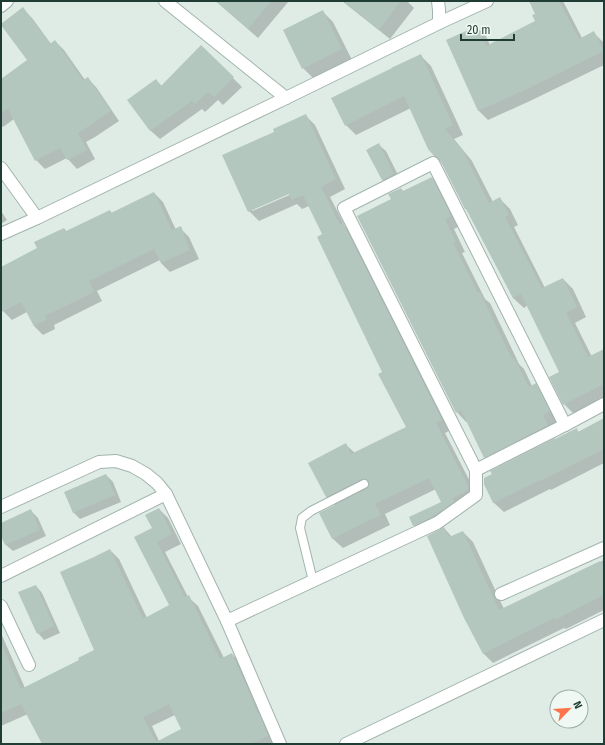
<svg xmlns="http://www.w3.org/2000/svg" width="605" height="745" font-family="'Fira Sans Condensed',sans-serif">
<rect width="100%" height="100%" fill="#dfece6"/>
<g fill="#0003" fill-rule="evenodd">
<polygon points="226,1 289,1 258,38 232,15 222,6"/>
<polygon points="342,1 407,1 414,8 390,39"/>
<polygon points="530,1 563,1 582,38 594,33 603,42 604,44 604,65 530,101 488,120 479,111 447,40 477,27 486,36 490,45 536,22 536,14"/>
<polygon points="23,9 32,18 51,44 55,41 64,50 85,80 87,78 96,87 119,121 95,137 86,142 95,159 77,169 67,158 45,169 36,160 14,119 3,127 1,125 1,80 28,61"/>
<polygon points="323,12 333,22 352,60 313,78 303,68"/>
<polygon points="201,46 242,87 223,105 218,100 205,112 202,109 160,139 151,131 129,100 156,80 162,86"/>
<polygon points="421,56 431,66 463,135 454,139 472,161 493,202 500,199 510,209 518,225 514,227 545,288 563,279 573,289 586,317 575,323 592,357 604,351 604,399 574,414 564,404 561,372 528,305 524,308 513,298 469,213 466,209 442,163 434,155 411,108 356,135 346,125"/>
<path d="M305 115 315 125 345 189 330 197 345 226 353 234 451 430 445 433 478 497 462 508 463 512 443 526 424 535 414 525 443 502 436 489 385 514 390 525 343 548 333 539 320 513 335 506 326 497 345 444 355 453 407 428 324 234 309 206 302 209 297 204 259 221 249 211 276 132ZM293 191 294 193 252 211V209Z"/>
<polygon points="379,145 386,151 401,181 389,187 383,180 368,150"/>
<polygon points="432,178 441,188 460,226 454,229 465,252 462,253 485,299 490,303 519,364 524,369 532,386 535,385 545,394 559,421 552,425 557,435 495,467 485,457 468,422 466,422 457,412 392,199 401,189 404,192"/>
<polygon points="154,193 163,202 176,230 180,228 189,237 199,259 170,272 161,263 160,260 97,291 102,301 54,325 55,329 43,335 34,326 27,312 12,320 3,311 1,306 1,268 39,249 64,229 67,232 110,211 112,213"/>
<polygon points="1,211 7,220 1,224"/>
<polygon points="604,419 604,463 551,490 550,489 504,512 494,503 484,484 576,430 579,432"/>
<polygon points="106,475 113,482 121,502 80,519 73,512"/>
<path d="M159 509 168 518 181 544 165 552 188 597 198 606 224 658 232 654 241 663 276 744H42L43 743 28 714 1 726V633L25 688 80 660 95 651 110 550 119 559 147 618 170 606 153 529ZM175 715 183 729 159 741 152 726Z"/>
<polygon points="31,511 38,518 46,536 13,551 6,545 1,534 1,524"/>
<polygon points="444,528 452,537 463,532 473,542 504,609 604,560 604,610 566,629 564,628 493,663 483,653"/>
<polygon points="36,586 42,593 60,633 44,640 38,633"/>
</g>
<g fill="#b4c7bf" fill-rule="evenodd">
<polygon points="215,1 271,1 248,29"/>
<polygon points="343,1 401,1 379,30"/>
<polygon points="529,1 559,1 579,39 594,31 604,51 521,92 478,111 446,40 477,26 486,46 535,21 532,15 535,14"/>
<polygon points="23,7 50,44 55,40 83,80 88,77 111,111 86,128 78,133 87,150 67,160 60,148 35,161 8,109 1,113 1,79 27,60 1,25 1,24"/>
<polygon points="323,10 342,49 302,69 283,30"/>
<polygon points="201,45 234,77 214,97 208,92 195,104 192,101 150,131 127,100 156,79 161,86"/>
<polygon points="421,54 453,125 445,129 462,149 489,203 500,197 509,215 505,217 542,288 563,278 577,307 566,313 588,357 604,349 604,384 563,405 549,377 559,372 521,294 513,298 466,209 465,209 440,160 437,157 434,156 428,149 404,96 345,126 331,98 392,68 391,68"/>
<polygon points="306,114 336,179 321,187 340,225 343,223 442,420 436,423 468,486 468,490 453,498 454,502 433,516 413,526 409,517 441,502 429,478 375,504 381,515 332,539 319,513 366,489 369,487 369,482 367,479 362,479 326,497 308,463 346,443 351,454 406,427 378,374 382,372 317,237 322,234 303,195 292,200 289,194 248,212 222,155 274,132 273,129"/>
<polygon points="379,143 394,174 382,180 366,150"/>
<polygon points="432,177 451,216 445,219 456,242 453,243 478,293 480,292 512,359 514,358 529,387 536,383 550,411 543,415 548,425 484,458 461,410 456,413 357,216 391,199 388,194 401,188 403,191"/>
<polygon points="154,192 172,230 181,226 190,250 161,263 154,249 89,281 94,292 45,316 47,319 34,326 21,302 1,312 1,267 37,248 34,242 64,228 66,231 110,210 111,213"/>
<polygon points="604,418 604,449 540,481 540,480 493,503 484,484 484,478 492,474 490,471 555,438 555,439 577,428 578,432"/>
<polygon points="106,474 115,495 73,513 64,492"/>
<path d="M159 508 172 534 157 542 185 597 189 595 220 659 232 653 253 701 258 714 259 713 268 736 250 744H42L21 704 1 713V643L21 689 79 660 78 658 94 650 60 572 94 557 110 549 143 619 169 605 134 537 152 528 145 515ZM169 704 181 729 156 742 143 717Z"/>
<polygon points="31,509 40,530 5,545 1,536 1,523"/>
<polygon points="444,527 449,537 463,531 499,610 600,561 604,568 604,595 555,620 554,618 483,654 464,618 427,536"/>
<polygon points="36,585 54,626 37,634 18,592"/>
</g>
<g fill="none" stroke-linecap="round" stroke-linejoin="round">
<defs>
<polyline id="service" points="313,581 300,528 302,518 311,511 364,484"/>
<g id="minor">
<polyline points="165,1 286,98"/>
<polyline points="438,1 439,10 439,23"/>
<polyline points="1,6 7,1"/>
<polygon points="433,163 565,425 476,470 344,208"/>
<polyline points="1,168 37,218"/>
<polyline points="1,234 37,218 286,98 439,23 487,1"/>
<polyline points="565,425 604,404"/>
<polyline points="1,507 99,462 116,461 132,466 146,474 157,483 166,494 227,621 280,744"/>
<polyline points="1,576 166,494"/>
<polyline points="501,594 604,548"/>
<polyline points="1,606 29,665"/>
<polyline points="227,621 437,523 476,495 476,470"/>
<polyline points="346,744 604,620"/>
</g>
</defs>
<use href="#service" stroke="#a2b4ad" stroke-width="10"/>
<use href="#minor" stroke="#a2b4ad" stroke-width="14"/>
<use href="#service" stroke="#fff" stroke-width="8"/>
<use href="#minor" stroke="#fff" stroke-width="12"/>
</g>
<rect width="605" height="745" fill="none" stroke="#1f3d34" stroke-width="4"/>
<g transform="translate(569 709) rotate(65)"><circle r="19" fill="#f0f8f4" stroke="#9cada7"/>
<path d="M0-3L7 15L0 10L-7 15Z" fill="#fc744c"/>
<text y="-6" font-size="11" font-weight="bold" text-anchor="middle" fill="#1f3d34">N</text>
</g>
<path d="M461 34v6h53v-6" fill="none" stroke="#1f3d34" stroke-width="2"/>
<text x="467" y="34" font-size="12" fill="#1f3d34" stroke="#f0f8f4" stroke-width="3" paint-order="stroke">20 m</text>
</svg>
